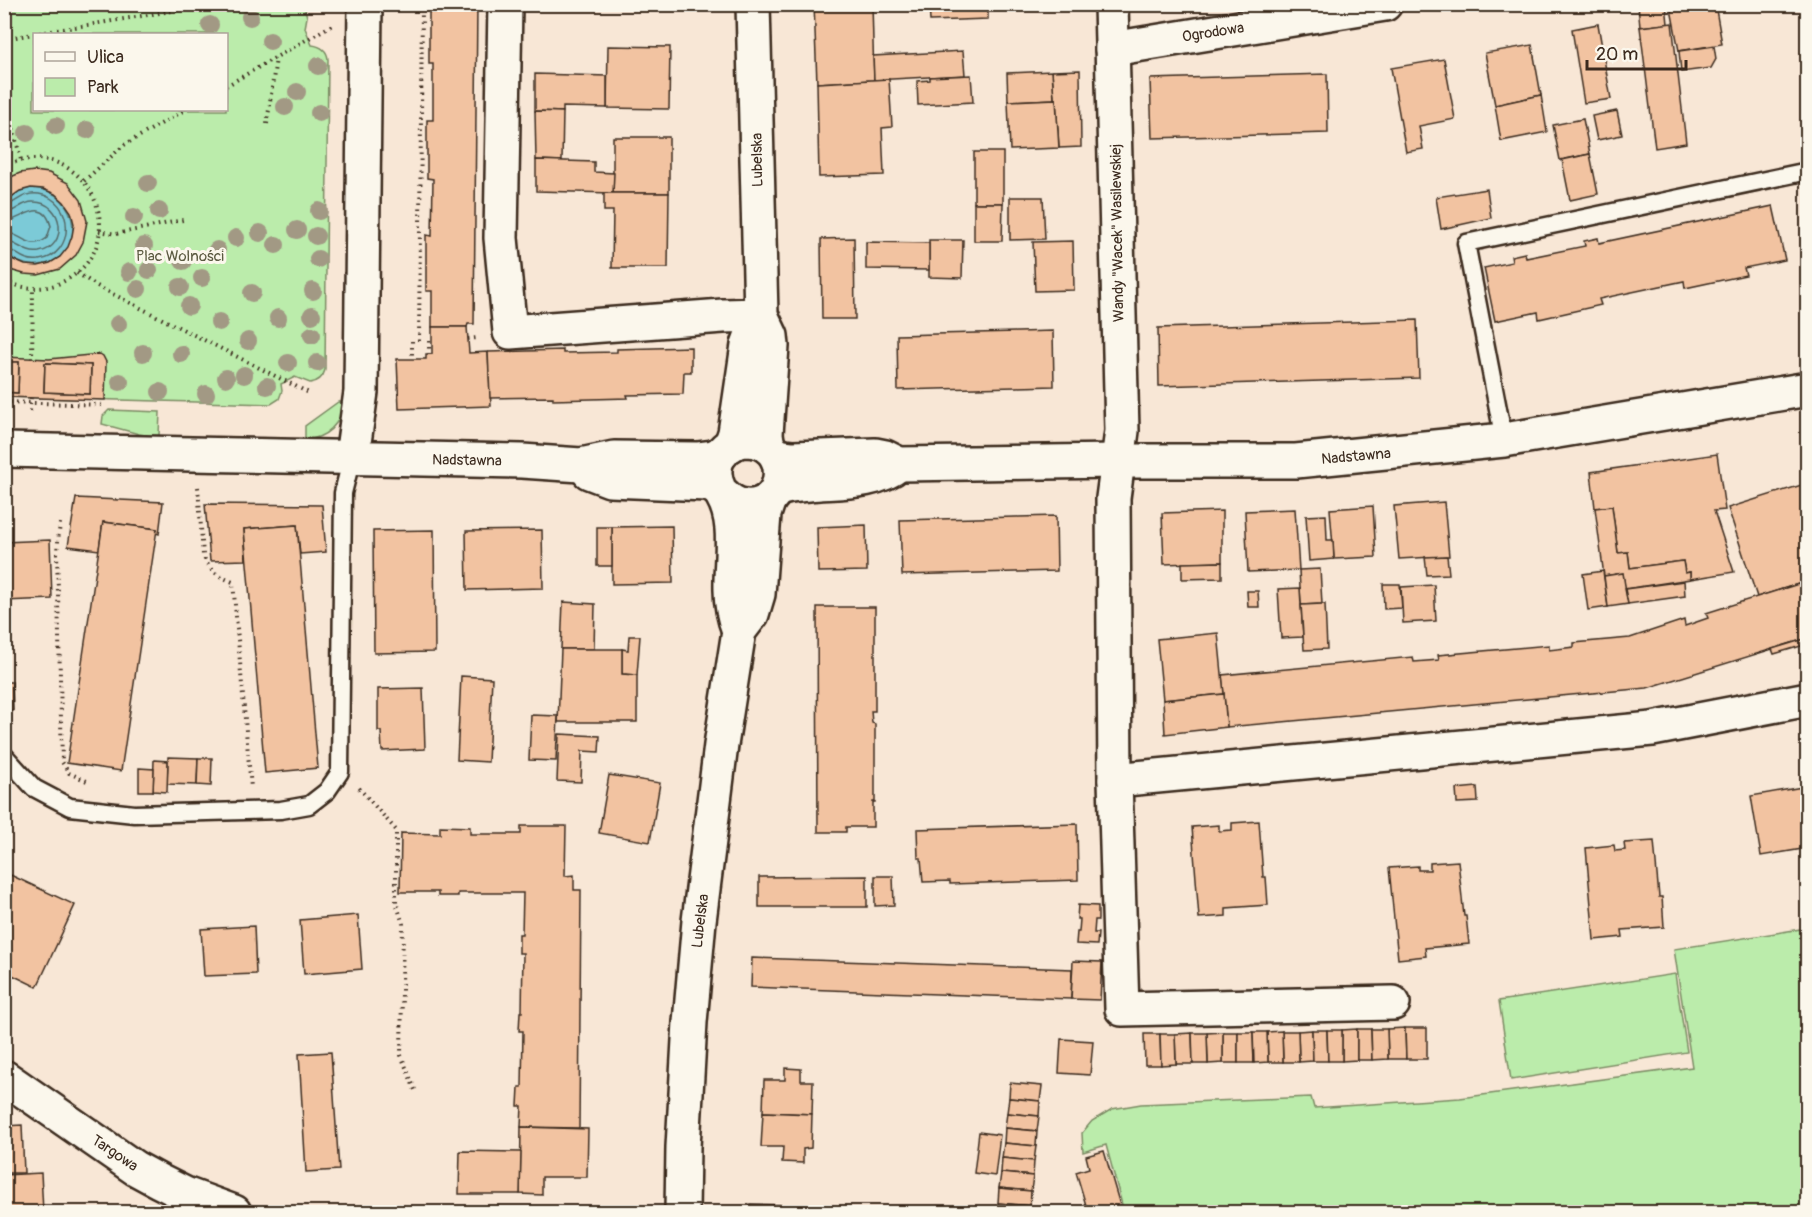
<svg xmlns="http://www.w3.org/2000/svg" width="1812" height="1217" font-family="Pangolin,sans-serif">
<rect width="100%" height="100%" fill="#f8e7d6"/>
<filter id="ink" filterUnits="userSpaceOnUse"><feTurbulence type="fractalNoise" baseFrequency=".0167" numOctaves="2"/><feDisplacementMap in="SourceGraphic" scale="12" xChannelSelector="R" yChannelSelector="G"/><feConvolveMatrix kernelMatrix="1 2 1 2 8 2 1 2 1" color-interpolation-filters="sRGB"/></filter>
<g filter="url(#ink)">
<g fill="#bbecab" stroke="#7b8b64" stroke-width="1.5" fill-rule="evenodd">
<path d="M5 5H304L307 17 305 28 312 45C320 46 327 49 328 59L325 370C323 378 318 382 310 383L295 377 281 384 282 391 279 399 271 404 5 397ZM34 34H226V110H34Z"/>
<path d="M338 402H345C340 424 327 438 305 440V426Z"/>
<polygon points="109,410 160,412 159,435 156,437 139,434 102,424 103,416"/>
<polygon points="1807,928 1808,1174 1800,1175 1807,1202 1807,1212 1124,1212 1106,1145 1083,1152 1082,1133 1092,1121 1112,1109 1141,1104 1311,1097 1314,1108 1460,1098 1692,1067 1674,949"/>
<polygon points="1675,974 1687,1052 1511,1080 1499,1001"/>
</g>
<path fill="#7bcad7" stroke="#618a8d" stroke-width="1.5" d="M31 188C84 189 87 263 38 265 24 266 14 262 5 252V202L20 191Z"/>
<g fill="none" stroke-linecap="round" stroke-linejoin="round">
<g stroke="#556a68" stroke-width="1.5">
<path d="M4 206C17 204 21 192 39 194 75 200 76 255 39 260 21 262 17 250 4 248"/>
<path d="M4 213C16 213 22 201 34 202 64 202 69 247 39 252 24 254 18 242 4 241"/>
<path d="M4 222C21 221 43 195 51 226L47 238C29 252 22 233 4 232"/>
</g>
</g>
<g fill="#f2c3a1" stroke="#3b2a1e" stroke-width="1.5" fill-rule="evenodd">
<polygon points="434,4 477,4 474,324 468,324 467,327 432,327 432,291 426,291 426,235 432,236 433,179 427,178 427,120 433,120 433,64 429,64 429,7 434,7"/>
<rect x="606" y="4" width="61" height="3"/>
<polygon points="814,4 872,4 874,80 817,83"/>
<polygon points="929,4 988,4 988,19 930,21"/>
<polygon points="1638,4 1666,4 1668,24 1640,27"/>
<polygon points="1701,4 1715,4 1722,44 1679,51 1671,9"/>
<polygon points="1672,23 1686,143 1655,148 1640,27"/>
<polygon points="1598,24 1611,99 1584,103 1572,29"/>
<polygon points="1532,45 1541,95 1495,105 1485,53"/>
<polygon points="608,46 670,47 669,109 607,108"/>
<polygon points="1714,46 1716,59 1711,68 1681,72 1679,51"/>
<polygon points="963,51 965,75 874,80 873,56"/>
<polygon points="1444,59 1455,119 1419,126 1423,149 1406,152 1391,68"/>
<polygon points="1080,70 1081,147 1059,148 1056,99 1054,99 1052,71"/>
<polygon points="1052,71 1054,99 1008,101 1007,73"/>
<polygon points="535,74 607,76 607,108 563,107 563,112 535,111"/>
<polygon points="1327,74 1328,133 1152,138 1150,79"/>
<polygon points="971,75 973,102 918,105 917,81 930,80 930,77"/>
<polygon points="889,79 892,127 882,128 884,175 819,177 817,83"/>
<polygon points="1541,95 1547,132 1501,141 1495,105"/>
<polygon points="1056,99 1059,148 1010,150 1008,101"/>
<polygon points="535,111 563,112 562,161 536,160"/>
<polygon points="1617,111 1622,135 1597,140 1592,116"/>
<polygon points="1583,119 1590,154 1560,160 1553,125"/>
<rect x="613" y="137" width="56" height="56"/>
<rect x="974" y="152" width="29" height="51"/>
<polygon points="1590,154 1598,194 1570,200 1562,160"/>
<polygon points="536,160 594,162 594,172 614,173 613,193 536,191"/>
<polygon points="34,171 49,173 68,183 81,200 87,221 83,242 76,255 60,269 38,275 24,274 10,270 4,266 4,252 14,260 25,265 38,266 50,263 60,257 68,247 72,236 74,224 71,212 64,202 55,194 43,189 31,188 20,191 4,202 4,180 20,173"/>
<polygon points="1487,189 1491,218 1441,229 1436,197"/>
<polygon points="604,193 669,193 668,268 612,268 613,211 604,211"/>
<polygon points="1010,197 1043,197 1045,239 1010,240"/>
<polygon points="974,203 1003,203 1002,241 974,241"/>
<polygon points="1773,206 1785,260 1744,268 1746,275 1685,288 1684,281 1599,299 1601,305 1539,319 1538,312 1495,321 1484,268 1512,262 1511,256 1525,253 1526,258 1585,246 1584,241 1598,238 1599,243"/>
<polygon points="854,238 855,319 822,319 821,239"/>
<polygon points="929,240 963,240 962,278 929,277"/>
<polygon points="1073,241 1074,290 1035,291 1033,242"/>
<polygon points="866,242 929,243 929,270 866,269"/>
<polygon points="1417,320 1419,378 1159,386 1158,328"/>
<polygon points="432,327 467,327 469,353 488,352 491,406 399,409 397,359 426,359 426,354 432,354"/>
<polygon points="1053,331 1054,386 898,390 897,335"/>
<polygon points="691,347 691,372 684,372 683,394 627,395 628,398 591,399 553,400 553,397 490,398 488,352 563,350 563,353 617,352 617,349"/>
<path d="M100 354 103 356 106 362 105 400 4 397V392L18 393 19 362H4V357L49 359ZM45 363 91 365 90 394 44 392Z"/>
<polygon points="4,362 19,362 18,393 4,392"/>
<polygon points="45,363 91,365 90,394 44,392"/>
<polygon points="1717,454 1725,510 1714,511 1734,572 1690,579 1690,572 1685,573 1683,561 1630,568 1628,552 1618,553 1612,506 1595,508 1591,472"/>
<polygon points="1808,483 1808,581 1757,597 1728,508"/>
<polygon points="76,498 163,502 159,534 156,533 157,529 103,522 99,550 68,546"/>
<polygon points="1444,502 1449,556 1399,559 1394,506"/>
<polygon points="205,504 322,505 326,552 300,554 297,525 244,529 246,560 210,561"/>
<polygon points="1373,506 1376,557 1334,559 1330,509"/>
<polygon points="1612,506 1618,553 1628,552 1630,568 1683,561 1685,573 1690,572 1690,579 1625,589 1623,573 1604,576 1595,508"/>
<polygon points="1295,509 1299,570 1248,572 1245,511"/>
<polygon points="1222,511 1222,562 1164,564 1162,513"/>
<polygon points="1326,515 1327,540 1333,540 1334,559 1309,561 1306,516"/>
<polygon points="1056,516 1057,571 902,575 900,520"/>
<polygon points="103,522 157,529 121,771 67,763"/>
<polygon points="297,525 318,768 265,773 244,529"/>
<polygon points="866,525 867,571 818,572 817,527"/>
<polygon points="672,526 673,583 612,584 612,527"/>
<rect x="597" y="527" width="15" height="39"/>
<polygon points="434,530 435,652 374,653 373,531"/>
<polygon points="542,530 543,588 467,590 466,531"/>
<polygon points="50,540 52,599 4,601 4,542"/>
<polygon points="1447,556 1449,574 1427,575 1425,557"/>
<polygon points="1222,562 1222,578 1182,579 1182,563"/>
<polygon points="1320,569 1322,604 1301,605 1299,570"/>
<polygon points="1603,571 1608,607 1588,610 1583,574"/>
<polygon points="1623,573 1628,604 1608,607 1604,576"/>
<polygon points="1684,581 1685,596 1628,604 1625,589"/>
<polygon points="1808,581 1808,638 1647,688 1227,727 1222,675 1413,657 1414,662 1439,660 1438,655 1549,645 1549,650 1574,647 1574,643 1630,638 1684,620 1685,626 1708,618 1706,613"/>
<polygon points="1383,584 1400,584 1402,608 1384,609"/>
<polygon points="1434,585 1436,621 1403,623 1401,587"/>
<polygon points="1300,588 1303,637 1281,638 1278,589"/>
<polygon points="1247,591 1258,591 1259,607 1248,607"/>
<polygon points="563,602 595,604 594,649 561,649"/>
<polygon points="1322,604 1325,604 1327,649 1304,650 1301,605"/>
<polygon points="817,607 875,607 875,711 871,711 872,723 875,724 875,802 873,802 873,827 846,827 846,832 818,832"/>
<polygon points="1218,633 1224,694 1163,700 1157,639"/>
<polygon points="629,636 640,636 637,675 622,674 622,649 628,650"/>
<polygon points="1808,638 1808,644 1774,654 1772,649"/>
<polygon points="561,649 622,649 622,674 637,675 637,722 558,722"/>
<polygon points="461,676 492,678 488,762 457,760"/>
<polygon points="4,682 12,682 13,711 4,711"/>
<polygon points="423,688 425,749 382,751 381,731 378,731 378,689"/>
<polygon points="1224,694 1227,727 1165,734 1163,700"/>
<polygon points="531,715 558,716 556,761 529,760"/>
<polygon points="559,734 600,736 599,752 582,751 581,782 557,781"/>
<polygon points="168,757 198,758 197,785 167,784"/>
<polygon points="198,758 212,758 211,786 197,785"/>
<polygon points="154,760 168,761 167,792 153,791"/>
<polygon points="139,768 154,769 153,791 139,791"/>
<polygon points="609,775 660,783 650,842 599,833"/>
<polygon points="1808,786 1808,848 1761,856 1751,796"/>
<polygon points="1477,787 1478,802 1457,803 1456,789"/>
<polygon points="1259,821 1263,877 1266,877 1268,905 1226,908 1226,916 1199,918 1192,827 1219,825 1219,831 1232,830 1232,823"/>
<polygon points="1077,824 1078,880 950,884 950,881 923,882 921,858 918,858 917,829"/>
<polygon points="440,826 470,827 470,834 521,834 521,826 566,826 565,876 574,875 574,890 581,890 579,1128 521,1127 522,1106 518,1106 519,1087 522,1087 523,1031 519,1031 520,1012 522,1012 523,953 519,953 519,934 522,934 523,893 458,893 458,896 438,896 438,892 400,892 401,833 440,834"/>
<polygon points="1654,841 1659,897 1662,897 1664,927 1622,930 1623,937 1594,940 1586,848 1614,845 1615,851 1625,850 1624,843"/>
<polygon points="1458,861 1464,916 1466,916 1469,944 1425,948 1426,956 1398,959 1389,868 1418,866 1418,870 1430,870 1430,863"/>
<polygon points="4,872 75,905 37,987 4,971"/>
<polygon points="867,876 867,907 759,907 759,877"/>
<polygon points="875,876 893,876 894,905 875,906"/>
<polygon points="1078,905 1098,906 1098,920 1095,920 1094,933 1098,933 1097,945 1076,944 1077,932 1079,932 1080,919 1077,919"/>
<polygon points="358,915 362,969 304,974 300,920"/>
<polygon points="254,926 256,974 204,976 201,929"/>
<polygon points="752,958 1072,969 1071,999 751,987"/>
<polygon points="1073,961 1102,962 1100,1000 1071,999"/>
<polygon points="1405,1028 1406,1059 1388,1059 1387,1029"/>
<polygon points="1405,1028 1427,1028 1427,1059 1406,1059"/>
<polygon points="1357,1029 1357,1060 1342,1061 1342,1030"/>
<polygon points="1357,1029 1371,1029 1372,1060 1357,1060"/>
<polygon points="1371,1029 1387,1029 1388,1059 1372,1060"/>
<polygon points="1312,1030 1313,1061 1299,1062 1298,1031"/>
<polygon points="1312,1030 1327,1030 1328,1061 1313,1061"/>
<polygon points="1327,1030 1342,1030 1342,1061 1328,1061"/>
<polygon points="1282,1031 1298,1031 1299,1062 1283,1062"/>
<polygon points="1282,1031 1283,1062 1268,1062 1267,1032"/>
<rect x="1223" y="1032" width="15" height="31"/>
<polygon points="1223,1032 1223,1063 1208,1064 1207,1033"/>
<polygon points="1238,1032 1253,1032 1254,1063 1238,1063"/>
<polygon points="1253,1032 1267,1032 1268,1062 1254,1063"/>
<polygon points="1192,1033 1193,1064 1176,1064 1175,1034"/>
<polygon points="1192,1033 1207,1033 1208,1064 1193,1064"/>
<polygon points="1144,1034 1160,1034 1161,1065 1145,1065"/>
<polygon points="1160,1034 1175,1034 1176,1064 1161,1065"/>
<polygon points="1061,1039 1093,1041 1090,1075 1059,1073"/>
<polygon points="331,1052 339,1170 306,1172 299,1054"/>
<polygon points="785,1068 801,1069 801,1081 813,1081 812,1114 763,1112 764,1080 785,1080"/>
<polygon points="1010,1083 1042,1086 1040,1101 1009,1098"/>
<polygon points="1009,1098 1040,1101 1039,1116 1007,1113"/>
<polygon points="763,1112 812,1114 811,1148 803,1149 803,1163 782,1162 783,1147 761,1147"/>
<polygon points="1007,1113 1039,1116 1037,1131 1005,1128"/>
<polygon points="22,1125 24,1173 4,1173 4,1126"/>
<polygon points="521,1127 588,1129 587,1177 542,1177 542,1195 520,1194"/>
<polygon points="1005,1128 1037,1131 1036,1146 1004,1143"/>
<polygon points="979,1132 1000,1135 995,1176 974,1173"/>
<polygon points="1004,1143 1036,1146 1034,1161 1002,1158"/>
<polygon points="460,1151 521,1152 520,1194 459,1194"/>
<polygon points="1104,1151 1122,1212 1088,1212 1076,1172 1089,1168 1086,1156"/>
<polygon points="1002,1158 1034,1161 1033,1176 1001,1173"/>
<polygon points="41,1173 43,1212 4,1212 4,1175"/>
<polygon points="1001,1173 1033,1176 1031,1191 999,1188"/>
<polygon points="999,1188 1031,1191 1030,1206 998,1203"/>
<polygon points="998,1203 1030,1206 1029,1212 997,1212"/>
<polygon points="750,1204 786,1205 786,1212 750,1212"/>
<polygon points="601,1206 626,1208 625,1212 601,1212"/>
<polygon points="581,1208 601,1209 601,1212 581,1212"/>
</g>
<g fill="none" stroke-linecap="round" stroke-linejoin="round">
<defs>
<g id="lane">
<polyline points="1504,440 1466,243 1808,171"/>
<polyline points="4,755 34,788 70,807 134,814 281,810 309,805 327,791 340,772 343,493 352,457"/>
</g>
<g id="street">
<polyline points="505,4 501,238 510,332 723,316 761,315"/>
<polyline points="1111,4 1122,431 1113,498 1115,780 1122,1009 1393,1003"/>
<polyline points="1112,49 1385,4"/>
<polyline points="777,456 793,458 875,455 885,457 899,464 1118,461 1296,461 1504,440 1808,389"/>
<polyline points="352,457 361,392 365,4"/>
<path d="M777 490C787 485 798 485 809 484 839 481 875 484 899 464"/>
<polyline points="1115,780 1652,729 1808,699"/>
<polyline points="4,1077 135,1168 159,1181 185,1194 234,1212"/>
</g>
<g id="secondary">
<polyline points="753,4 761,315 771,336 772,346 766,434 768,447"/>
<polyline points="731,445 735,433 748,345 755,326 761,315"/>
<polyline points="4,450 522,461 581,465 614,458 697,459 713,457 722,453"/>
<path d="M589 472 610 480 707 484C723 488 726 504 745 506 789 510 794 442 748 440 739 440 729 444 723 451 713 462 713 476 719 489"/>
<path d="M722 495C739 524 730 558 731 590 731 605 734 618 739 631"/>
<polyline points="682,1212 683,1147 690,1022 699,921 721,745 739,631 752,614 758,594 764,514 769,499"/>
</g>
</defs>
<use href="#lane" stroke="#3b2a1e" stroke-width="21"/>
<use href="#street" stroke="#3b2a1e" stroke-width="38"/>
<use href="#secondary" stroke="#3b2a1e" stroke-width="38"/>
<g stroke="#3b2a1e" stroke-width="4" stroke-dasharray="1.5 4.5" stroke-linecap="butt">
<polyline points="4,39 213,4"/>
<polyline points="7,39 10,116 21,160"/>
<polyline points="226,86 332,25"/>
<polyline points="267,124 276,58"/>
<path d="M4 166C85 130 138 241 66 280 47 291 25 290 4 281"/>
<polyline points="84,181 124,145 185,110"/>
<polyline points="99,231 116,234 183,220"/>
<polyline points="77,273 97,286 309,393"/>
<polyline points="468,339 477,338"/>
<polyline points="412,341 412,359"/>
<polyline points="419,341 422,4"/>
<polyline points="429,341 429,354"/>
<polyline points="32,359 33,288"/>
<polyline points="4,402 105,405"/>
<polyline points="30,411 31,398"/>
<path d="M198 487 203 555C209 571 218 576 233 582L251 788"/>
<polyline points="60,523 57,551 62,762 69,773 87,781"/>
<polyline points="359,788 396,830 396,902 403,924 401,1055 415,1090"/>
</g>
<use href="#lane" stroke="#fbf7ec" stroke-width="16"/>
<use href="#street" stroke="#fbf7ec" stroke-width="33"/>
<use href="#secondary" stroke="#fbf7ec" stroke-width="33"/>
</g>
<g fill="#a29984">
<circle cx="250" cy="17" r="9"/>
<circle cx="210" cy="25" r="9"/>
<circle cx="270" cy="41" r="9"/>
<circle cx="318" cy="66" r="9"/>
<circle cx="297" cy="92" r="9"/>
<circle cx="285" cy="107" r="9"/>
<circle cx="319" cy="113" r="9"/>
<circle cx="56" cy="126" r="9"/>
<circle cx="87" cy="130" r="9"/>
<circle cx="27" cy="133" r="9"/>
<circle cx="148" cy="183" r="9"/>
<circle cx="159" cy="211" r="9"/>
<circle cx="319" cy="211" r="9"/>
<circle cx="134" cy="217" r="9"/>
<circle cx="297" cy="230" r="9"/>
<circle cx="260" cy="233" r="9"/>
<circle cx="316" cy="236" r="9"/>
<circle cx="236" cy="238" r="9"/>
<circle cx="276" cy="245" r="9"/>
<circle cx="144" cy="246" r="9"/>
<circle cx="217" cy="250" r="9"/>
<circle cx="318" cy="259" r="9"/>
<circle cx="183" cy="261" r="9"/>
<circle cx="149" cy="270" r="9"/>
<circle cx="129" cy="272" r="9"/>
<circle cx="202" cy="278" r="9"/>
<circle cx="180" cy="287" r="9"/>
<circle cx="138" cy="289" r="9"/>
<circle cx="313" cy="291" r="9"/>
<circle cx="252" cy="293" r="9"/>
<circle cx="189" cy="306" r="9"/>
<circle cx="312" cy="315" r="9"/>
<circle cx="278" cy="318" r="9"/>
<circle cx="219" cy="322" r="9"/>
<circle cx="118" cy="324" r="9"/>
<circle cx="312" cy="335" r="9"/>
<circle cx="248" cy="341" r="9"/>
<circle cx="143" cy="353" r="9"/>
<circle cx="181" cy="354" r="9"/>
<circle cx="288" cy="363" r="9"/>
<circle cx="317" cy="363" r="9"/>
<circle cx="244" cy="375" r="9"/>
<circle cx="226" cy="378" r="9"/>
<circle cx="120" cy="382" r="9"/>
<circle cx="267" cy="386" r="9"/>
<circle cx="160" cy="392" r="9"/>
<circle cx="206" cy="394" r="9"/>
</g>
</g>
<g text-anchor="middle" stroke-width="6" stroke-linejoin="round" paint-order="stroke">
<g font-size="15" fill="#3b2a1e" stroke="#fbf7ec">
<text transform="translate(1213 32) rotate(-9)" y="5">Ogrodowa</text>
<text transform="translate(757 160) rotate(-91)" y="5">Lubelska</text>
<text transform="translate(1117 233) rotate(-91)" y="5">Wandy "Wacek" Wasilewskiej</text>
<text transform="translate(1356 456) rotate(-5)" y="5">Nadstawna</text>
<text transform="translate(467 460) rotate(1)" y="5">Nadstawna</text>
<text transform="translate(700 921) rotate(-83)" y="5">Lubelska</text>
<text transform="translate(115 1153) rotate(34)" y="5">Targowa</text>
</g>
<g font-size="15" fill="#5b5a41" stroke="#fbf7ec">
<text x="180" y="261">Plac Wolności</text>
</g>
</g>
<rect width="1812" height="1217" fill="none" stroke="#fbf7ec" stroke-width="24"/>
<rect x="12" y="12" width="1788" height="1193" fill="none" stroke="#3b2a1e" stroke-width="2" filter="url(#ink)"/>
<rect x="33" y="33" width="195" height="78" fill="#fbf7ec" stroke="#aea59a" stroke-width="1.5"/>
<rect x="45" y="52" width="30" height="9" fill="#fbf7ec" stroke="#aea59a" stroke-width="1.5"/>
<text x="87" y="63" font-size="18" fill="#3b2a1e">Ulica</text>
<rect x="45" y="78" width="30" height="18" fill="#bbecab" stroke="#aea59a" stroke-width="1.5"/>
<text x="87" y="93" font-size="18" fill="#3b2a1e">Park</text>
<path d="M1587 60v9h99v-9" fill="none" stroke="#3b2a1e" stroke-width="3"/>
<text x="1596" y="60" font-size="18" fill="#3b2a1e" stroke="#fbf7ec" stroke-width="4.5" paint-order="stroke">20 m</text>
</svg>
